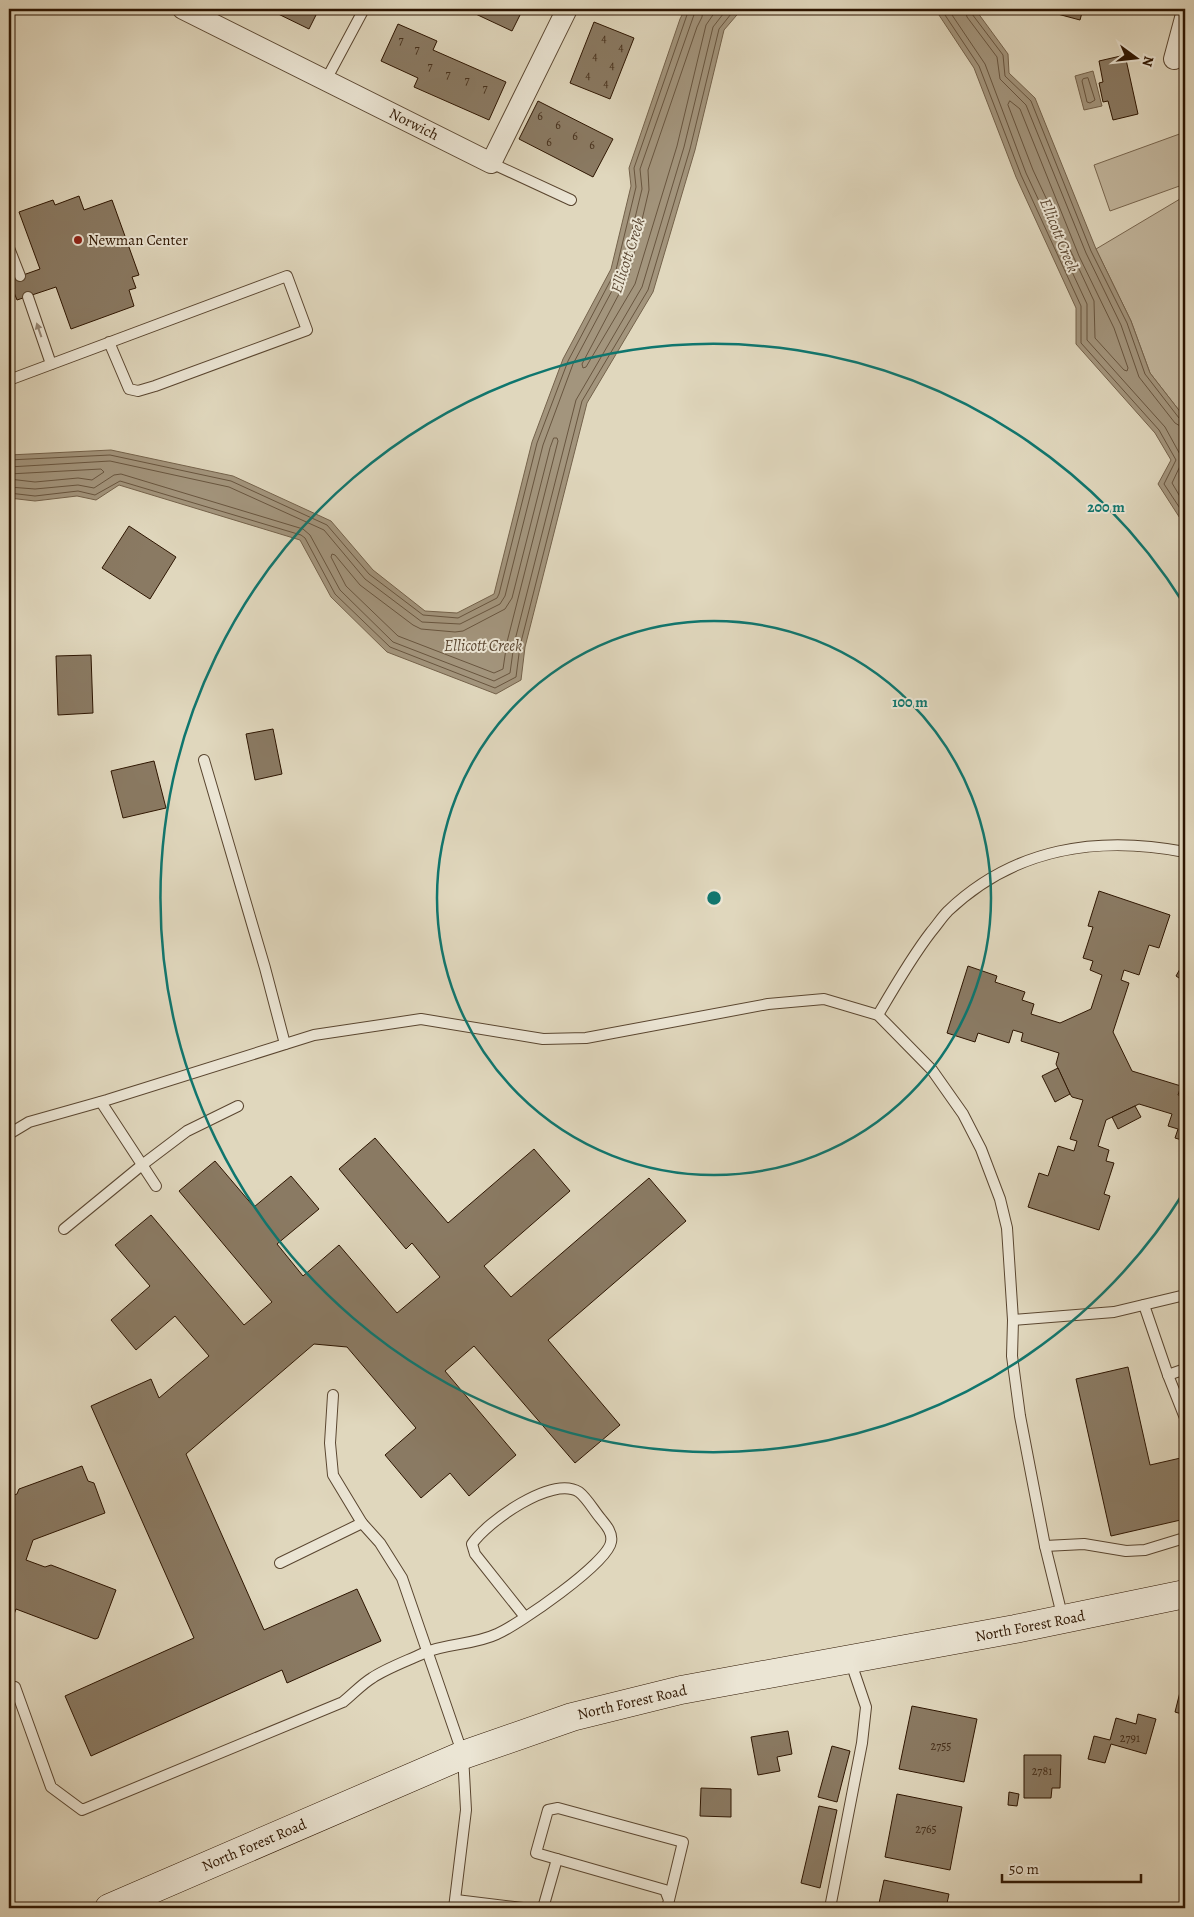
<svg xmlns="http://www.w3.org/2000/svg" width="1194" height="1917" font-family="Alegreya,serif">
<rect width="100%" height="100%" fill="#e0d7bd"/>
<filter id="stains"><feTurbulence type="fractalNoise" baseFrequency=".004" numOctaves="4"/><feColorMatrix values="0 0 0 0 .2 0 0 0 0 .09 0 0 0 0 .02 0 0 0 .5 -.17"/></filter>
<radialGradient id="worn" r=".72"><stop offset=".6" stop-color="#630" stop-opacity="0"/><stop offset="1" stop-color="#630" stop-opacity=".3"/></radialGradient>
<g fill="#c2b69d" stroke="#78664f">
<polygon points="1185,132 1185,184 1110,211 1094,165"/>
<polygon points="1185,196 1185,418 1150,373 1131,321 1096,249"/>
</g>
<g fill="#a3957d" stroke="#74624b">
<polygon points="685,9 742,9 724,30 695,150 653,292 587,403 525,647 521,680 496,694 387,652 331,597 300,540 119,485 96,500 77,496 35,501 9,498 9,455 111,450 233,476 331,521 373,570 425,611 457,613 494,594 532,442 563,359 611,269 631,186 629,168 680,19"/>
<polygon points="935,9 975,9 1008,54 1009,73 1035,98 1096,249 1131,321 1150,373 1185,418 1185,526 1158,484 1171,460 1155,433 1076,344 1076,308 1016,177 974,68"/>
<polygon points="1093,71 1102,106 1084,110 1075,76"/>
</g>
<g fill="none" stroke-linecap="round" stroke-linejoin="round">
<g stroke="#68553f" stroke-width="1">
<polyline points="703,9 702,17 697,27 648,170 649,190 629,275 582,364 583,368 586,367 635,284 677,146 706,25 717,9"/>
<polyline points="941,9 979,66 1021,175 1081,306 1081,343 1159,430 1176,460 1164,484 1185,516"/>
<polyline points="948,9 985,64 1026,173 1087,304 1087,340 1165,427 1182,458 1181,464 1172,483 1185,505"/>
<polyline points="965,9 967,17 997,57 1000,79 1026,105 1086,253 1121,325 1139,377 1175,423 1180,426 1185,427"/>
<polyline points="971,9 972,14 1003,55 1005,76 1031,101 1091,251 1127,323 1145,374 1179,418 1185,420"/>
<polygon points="1088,78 1095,100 1090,103 1087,102 1082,81 1083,79"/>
<polygon points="1010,101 1020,109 1079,256 1114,328 1128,368 1127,371 1124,370 1095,338 1094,301 1033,170 1008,105"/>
<polygon points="554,438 557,438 558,441 507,642 503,669 494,673 398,636 346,586 331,557 332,554 335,555 360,585 413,625 421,629 455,632 463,631 505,609 512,598 550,448"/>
<polyline points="9,460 110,455 231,481 327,525 369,574 423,615 458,618 497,598 499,594 537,443 568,361 616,270 636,187 634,168 689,9"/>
<polyline points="9,467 110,461 229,487 324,530 365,579 422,622 460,624 500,604 505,596 543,445 573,364 622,272 642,189 640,169 696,9"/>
<polyline points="9,474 101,469 104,472 92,480 78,478 35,482 9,479"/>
<polyline points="9,487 35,489 78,485 94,488 114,475 121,474 303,529 310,535 340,590 393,642 494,681 510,673 514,644 576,400 642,287 684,147 713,27 727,9"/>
<polyline points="9,493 35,496 78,491 95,495 120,481 301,535 305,538 335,594 390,647 495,688 516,677 520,646 582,401 648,290 690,149 719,29 735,9"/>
</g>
</g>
<g fill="#8a7a63" stroke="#2d1501">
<polygon points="268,9 319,9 309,29"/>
<polygon points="465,9 523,9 512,31"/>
<polygon points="1050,9 1083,9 1080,20 1050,12"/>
<polygon points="594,22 634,38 610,99 570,83"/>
<polygon points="398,24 437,41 433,50 506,82 489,120 414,87 418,78 381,61"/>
<polygon points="1125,55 1138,114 1113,120 1108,101 1103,102 1099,83 1103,82 1099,61"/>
<polygon points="538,101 613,139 593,177 519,139"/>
<polygon points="79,196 84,210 112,200 139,275 132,277 136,288 129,290 134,306 71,329 56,287 17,300 9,280 40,269 19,212 53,200 55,205"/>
<polygon points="129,526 176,557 150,599 102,568"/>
<polygon points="91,655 93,713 58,715 56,656"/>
<polygon points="273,729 282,774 255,780 246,734"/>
<polygon points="154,761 166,808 123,818 111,771"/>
<polygon points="1099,891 1170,915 1159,948 1149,945 1139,975 1124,970 1121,980 1129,983 1113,1032 1132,1071 1181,1086 1178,1095 1185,1097 1185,1141 1175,1138 1178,1129 1168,1126 1172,1114 1139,1104 1106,1120 1098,1146 1109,1150 1106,1161 1114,1163 1104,1194 1110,1196 1099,1230 1028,1207 1039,1173 1048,1176 1058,1146 1074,1151 1077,1141 1070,1139 1083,1100 1072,1097 1070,1094 1056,1064 1059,1053 1021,1041 1023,1033 1013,1030 1009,1043 978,1033 975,1042 947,1033 968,966 997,976 995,982 1025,992 1022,1000 1034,1004 1031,1014 1060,1023 1091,1009 1102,975 1090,970 1093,961 1083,958 1093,927 1088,926"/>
<polygon points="1185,960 1185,982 1176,976"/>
<polygon points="1058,1068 1070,1094 1055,1102 1042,1076"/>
<polygon points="1135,1106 1141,1117 1118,1129 1112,1117"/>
<polygon points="375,1138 448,1223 534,1149 570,1191 484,1266 511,1297 649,1178 686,1221 548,1340 620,1425 575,1463 474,1346 445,1371 516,1455 469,1496 450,1473 421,1498 385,1455 416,1428 347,1347 314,1344 186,1454 264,1630 357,1589 381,1641 287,1683 282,1670 91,1756 65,1696 194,1638 91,1406 151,1379 159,1398 209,1356 175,1316 136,1350 111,1320 150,1286 115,1245 151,1215 244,1325 272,1302 179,1191 215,1161 254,1207 291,1176 319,1209 277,1244 303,1276 339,1245 397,1313 440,1277 412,1243 406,1249 339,1169"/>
<polygon points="1128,1367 1150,1465 1185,1457 1185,1519 1111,1536 1076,1379"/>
<polygon points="82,1466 88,1481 94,1483 105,1513 33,1540 26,1560 45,1567 51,1565 116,1590 98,1638 95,1639 16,1609 9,1628 9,1497 17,1494 19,1489"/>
<polygon points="1182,1684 1185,1684 1185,1715 1175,1712"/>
<polygon points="912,1706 977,1719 964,1782 899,1769"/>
<polygon points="1138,1714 1156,1719 1146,1754 1111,1744 1105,1763 1088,1759 1094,1736 1110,1740 1116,1718 1136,1724"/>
<polygon points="788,1731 792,1754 777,1757 780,1771 758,1775 751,1737"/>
<polygon points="832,1746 850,1751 837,1802 818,1797"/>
<polygon points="1024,1755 1061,1755 1060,1788 1052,1788 1051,1798 1024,1798"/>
<polygon points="701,1788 731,1789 731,1817 700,1816"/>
<polygon points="1009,1792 1019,1794 1017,1806 1008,1805"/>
<polygon points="897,1794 962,1807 950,1870 885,1857"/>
<polygon points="819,1806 837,1810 820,1888 801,1883"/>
<polygon points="884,1880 949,1894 946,1908 878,1908"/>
</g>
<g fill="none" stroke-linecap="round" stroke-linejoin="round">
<defs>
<g id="lane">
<polyline points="326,80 364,9"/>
<polyline points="491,163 571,200"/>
<polyline points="9,248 20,276"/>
<polyline points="28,297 51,364"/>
<polyline points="9,380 287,276 307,330 155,386 138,391 129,389 109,342"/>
<polyline points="204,760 265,968 285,1044"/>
<path d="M878 1015C895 986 911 958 931 932 937 925 942 917 948 911 1014 848 1098 835 1185 852"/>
<polyline points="101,1102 156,1186"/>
<polyline points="9,1134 29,1122 107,1100 314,1035 421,1019 543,1039 586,1038 768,1004 824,999 878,1015 932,1070 963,1114 981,1149 1000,1199 1007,1228 1013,1320 1012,1356 1020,1416 1045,1546 1063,1619"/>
<polyline points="64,1229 142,1165 187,1131 238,1106"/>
<polyline points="1144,1305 1168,1375 1185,1418"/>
<polyline points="1013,1320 1114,1312 1185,1295"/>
<polyline points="1168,1375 1185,1369"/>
<polyline points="333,1395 330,1443 333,1475 362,1523 380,1543 402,1578 463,1755 466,1810 454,1908"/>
<polyline points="1045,1546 1084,1544 1126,1551 1145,1550 1181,1539"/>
<polyline points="280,1563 362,1523"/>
<path d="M9 1690 15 1687 51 1787 82 1810 343 1702C353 1694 362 1684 372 1678 387 1668 407 1661 424 1653 447 1643 474 1645 497 1634 518 1625 608 1563 611 1542 613 1533 606 1525 601 1519 594 1511 587 1498 579 1492 552 1475 487 1522 472 1544L475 1554 525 1617"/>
<polyline points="456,1900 523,1908"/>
<polyline points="543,1908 557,1859"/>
<polyline points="667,1908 669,1900 683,1842 558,1808 548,1810 536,1853 665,1890 669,1900"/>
<polyline points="830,1908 862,1743 866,1707 850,1660"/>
</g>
<g id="street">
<polyline points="183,9 491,163 567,9"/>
<polyline points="1174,59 1185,18"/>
</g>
<polyline id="secondary" points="109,1908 463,1755 572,1717 681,1690 1015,1629 1185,1594"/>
</defs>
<use href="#lane" stroke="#5a4630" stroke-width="12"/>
<use href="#street" stroke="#5a4630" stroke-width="22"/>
<use href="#secondary" stroke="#2d1501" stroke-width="29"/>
<use href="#lane" stroke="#ebe5d4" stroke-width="10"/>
<use href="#street" stroke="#ebe5d4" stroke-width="20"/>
<use href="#secondary" stroke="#ebe5d4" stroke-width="28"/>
</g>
<defs><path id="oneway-solid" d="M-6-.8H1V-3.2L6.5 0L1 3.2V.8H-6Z" transform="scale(1.25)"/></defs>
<use fill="#968775" href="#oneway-solid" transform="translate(39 330) rotate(-109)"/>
<g fill="none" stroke="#0f766e" stroke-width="2.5">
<circle cx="714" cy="898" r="277"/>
<path d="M1184 1192A554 554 0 1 1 1184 604"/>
</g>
<circle fill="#8f2418" stroke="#ebe5d4" stroke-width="2" cx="78" cy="240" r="5"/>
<g text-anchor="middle" stroke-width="4" stroke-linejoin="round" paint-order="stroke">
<g font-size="12" fill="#442e1a">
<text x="604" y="42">4</text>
<text x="401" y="44">7</text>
<text x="621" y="51">4</text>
<text x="417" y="53">7</text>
<text x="595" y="60">4</text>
<text x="612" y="69">4</text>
<text x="430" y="70">7</text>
<text x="448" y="78">7</text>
<text x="588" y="79">4</text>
<text x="467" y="84">7</text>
<text x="606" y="87">4</text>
<text x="485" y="92">7</text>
<text x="540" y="120">6</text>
<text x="558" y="129">6</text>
<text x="575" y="140">6</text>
<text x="549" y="146">6</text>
<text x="592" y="149">6</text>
<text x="1130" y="1742">2791</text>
<text x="941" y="1750">2755</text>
<text x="1042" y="1775">2781</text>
<text x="926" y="1833">2765</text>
</g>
<g font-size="15" fill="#2d1501" stroke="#ebe5d4">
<text transform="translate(414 124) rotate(27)" y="5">Norwich</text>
<text transform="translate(1030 1626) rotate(-11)" y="5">North Forest Road</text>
<text transform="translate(632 1702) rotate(-13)" y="5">North Forest Road</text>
<text transform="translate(254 1845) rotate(-23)" y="5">North Forest Road</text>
</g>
<g font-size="15" fill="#2d1501" stroke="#ebe5d4" text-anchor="start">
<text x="88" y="245">Newman Center</text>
</g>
<g font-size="16" font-style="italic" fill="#5c4833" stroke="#ebe5d4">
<text transform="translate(1060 235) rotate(68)" y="6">Ellicott Creek</text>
<text transform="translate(627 255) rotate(-72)" y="6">Ellicott Creek</text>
<text x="483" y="651">Ellicott Creek</text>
</g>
</g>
<circle cx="714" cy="898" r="8" fill="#0f766e" stroke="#ebe5d4" stroke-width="2.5"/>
<g font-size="15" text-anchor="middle" font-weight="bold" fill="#0f766e" stroke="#ebe5d4" stroke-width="4" stroke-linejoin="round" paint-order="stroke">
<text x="1106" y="512">200 m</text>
<text x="910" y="707">100 m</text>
</g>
<rect width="1194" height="1917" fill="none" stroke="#e0d7bd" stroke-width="30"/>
<rect x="10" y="10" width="1174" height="1897" fill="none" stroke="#2d1501" stroke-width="2.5"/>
<rect x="15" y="15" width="1164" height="1887" fill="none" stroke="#2d1501"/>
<g transform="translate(1136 58) rotate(105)" stroke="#ebe5d4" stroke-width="4" paint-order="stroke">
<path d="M0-4L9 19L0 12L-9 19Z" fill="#2d1501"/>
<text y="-8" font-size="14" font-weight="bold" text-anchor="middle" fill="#2d1501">N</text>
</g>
<path d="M1002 1874v8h139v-8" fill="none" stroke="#2d1501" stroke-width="2.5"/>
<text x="1009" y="1874" font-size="15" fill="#2d1501" stroke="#ebe5d4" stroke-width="4" paint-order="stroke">50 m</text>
<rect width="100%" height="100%" filter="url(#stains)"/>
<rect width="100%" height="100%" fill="url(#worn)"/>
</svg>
